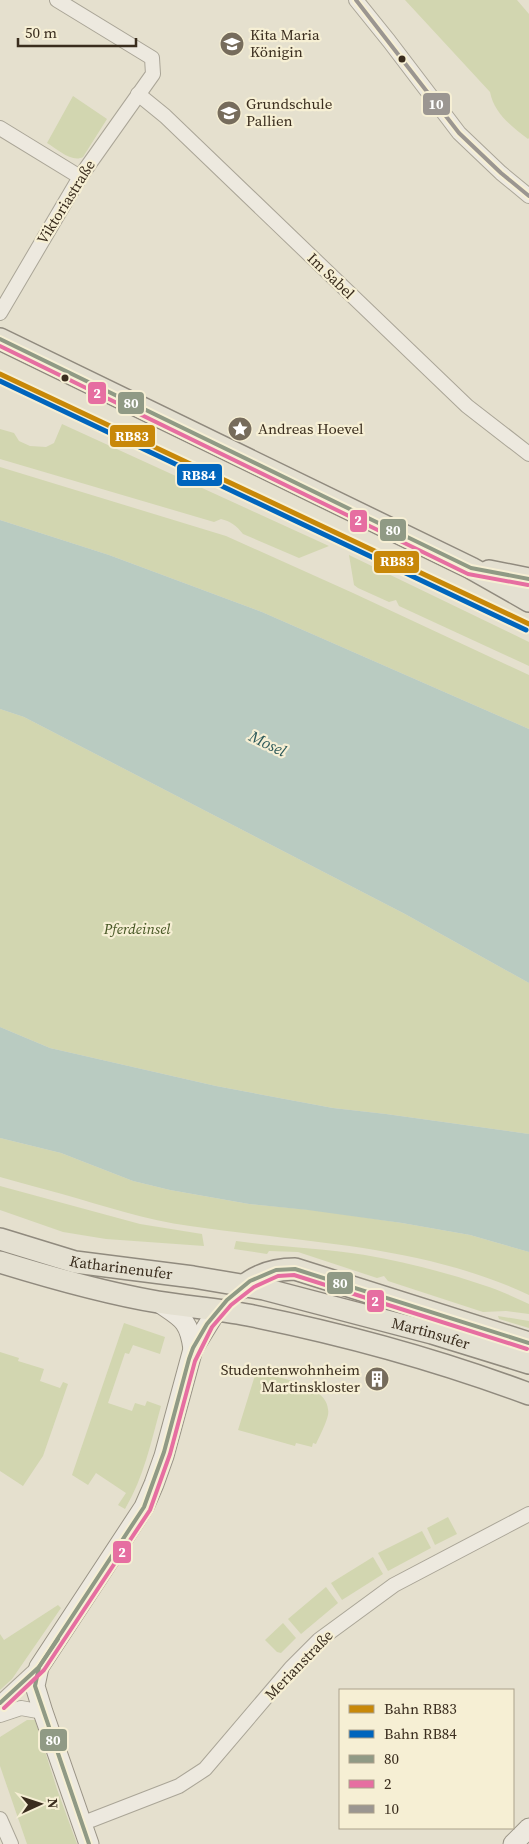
<svg xmlns="http://www.w3.org/2000/svg" width="529" height="1844" font-family="'Source Serif 4',serif">
<rect width="100%" height="100%" fill="#e5e0ce"/>
<g fill="#d2d6b0">
<path d="M405 0H517L529 14V138L528 139C511 126 494 113 490 92Z"/>
<path d="M73 96 107 119 83 157C72 163 57 149 47 143Z"/>
<path d="M62 424 329 546 299 558 243 534C237 526 230 521 221 519L214 522 0 459V429L14 433 19 441 30 446 46 447 54 443Z"/>
<polygon points="0,467 226,536 353,593 529,675 529,729 262,612 109,555 0,520"/>
<polygon points="349,555 529,642 529,666 399,606 396,600 389,602 358,588 354,585"/>
<polygon points="0,709 24,717 405,914 529,983 529,1134 386,1114 333,1108 216,1086 50,1048 0,1027"/>
<path d="M0 1138 61 1153 133 1181 170 1190 249 1204 322 1211 402 1223 470 1235 529 1252V1295C423 1245 304 1243 190 1226 146 1220 104 1206 62 1194 41 1188 20 1183 0 1177Z"/>
<polygon points="0,1186 140,1224 202,1234 204,1246 106,1239 63,1232 0,1210"/>
<path d="M236 1241C279 1247 322 1248 365 1255 404 1262 445 1272 483 1285 499 1290 514 1297 529 1304V1314L506 1311 483 1312 388 1281 384 1276 377 1278 298 1252 269 1251 267 1254 234 1249Z"/>
<polygon points="498,1316 529,1321 529,1328 499,1319"/>
<path d="M124 1323 165 1337 160 1354 133 1345 129 1354 125 1353 108 1403 132 1411 135 1403 145 1406 147 1401 161 1406C151 1442 144 1477 125 1509L118 1505 126 1493 96 1473 88 1485 72 1475Z"/>
<polygon points="0,1352 19,1358 18,1361 44,1369 40,1381 60,1388 63,1382 68,1384 43,1456 23,1486 0,1471"/>
<path d="M256 1372C277 1378 333 1384 328 1415 326 1424 320 1435 316 1444L313 1443 312 1447 296 1443 295 1446 238 1430Z"/>
<polygon points="448,1517 457,1534 435,1545 427,1528"/>
<polygon points="422,1531 431,1548 388,1571 378,1553"/>
<polygon points="373,1557 383,1574 342,1600 331,1583"/>
<polygon points="326,1587 338,1603 301,1634 288,1619"/>
<polygon points="58,1605 61,1608 12,1679 0,1690 0,1634 4,1640"/>
<polygon points="283,1623 296,1638 281,1653 277,1652 265,1640"/>
<polygon points="27,1720 35,1720 57,1789 77,1844 27,1844 0,1766 0,1737"/>
</g>
<g fill="#b9cbc1">
<polygon points="0,520 109,555 262,612 529,729 529,983 405,914 24,717 0,709"/>
<polygon points="0,1027 50,1048 216,1086 333,1108 386,1114 529,1134 529,1252 470,1235 402,1223 308,1210 249,1204 170,1190 133,1181 61,1153 0,1138"/>
</g>
<g fill="none" stroke-linecap="round" stroke-linejoin="round">
<defs>
<g id="street">
<polyline points="356,0 389,41 459,133 501,173 529,196"/>
<polyline points="138,94 165,116 467,406 529,454"/>
<polyline points="0,128 80,177"/>
<polyline points="0,313 80,177 153,74 152,58 57,0"/>
<polyline points="0,1703 39,1667"/>
<polyline points="0,1715 21,1708 43,1712"/>
<polyline points="0,1819 11,1844"/>
<polyline points="81,1824 179,1786 205,1769 291,1668 319,1640 394,1585 529,1514"/>
</g>
<g id="secondary">
<path d="M158 1302C181 1318 189 1319 193 1349"/>
<polyline points="89,1844 43,1712 35,1686 39,1667 144,1507 154,1484 164,1456 193,1349 217,1310"/>
<polyline points="513,1844 529,1828"/>
</g>
<g id="primary">
<polyline points="0,339 471,568 529,601"/>
<polyline points="489,571 529,579"/>
<path id="s1" d="M0 1239 75 1262 193 1277 264 1289 432 1333 529 1363"/>
<path d="M0 1262C52 1278 104 1293 158 1302 188 1307 218 1309 248 1315 343 1334 438 1360 529 1394"/>
<path d="M241 1288C257 1274 275 1269 295 1269L529 1343"/>
</g>
</defs>
<use href="#street" stroke="#aaa597" stroke-width="16"/>
<use href="#secondary" stroke="#9a9486" stroke-width="21"/>
<use href="#primary" stroke="#908a7e" stroke-width="24"/>
<use href="#street" stroke="#ede9df" stroke-width="14"/>
<use href="#secondary" stroke="#ede9df" stroke-width="19"/>
<use href="#primary" stroke="#e4e0d1" stroke-width="21"/>
<defs>
<g id="bus-1">
<polyline points="0,339 471,568 529,579"/>
<polyline points="58,1639 39,1667 35,1686 89,1844"/>
<polyline points="0,1703 39,1667 144,1507 164,1452 189,1359 193,1348 207,1324 227,1300 250,1281 276,1270 295,1269 529,1343"/>
</g>
<g id="bus-2">
<polyline points="0,346 468,574 528,585"/>
<polyline points="4,1708 44,1670 150,1510 170,1454 195,1361 212,1327 231,1305 254,1287 278,1276 294,1275 527,1349"/>
</g>
<polyline id="bus-3" points="356,0 459,133 501,173 529,196"/>
</defs>
<use href="#bus-1" stroke="#f6efd4" stroke-width="8"/>
<use href="#bus-2" stroke="#f6efd4" stroke-width="8"/>
<use href="#bus-3" stroke="#f6efd4" stroke-width="8"/>
<use href="#bus-1" stroke="#909a85" stroke-width="4"/>
<use href="#bus-2" stroke="#e66ea1" stroke-width="4"/>
<use href="#bus-3" stroke="#9b9691" stroke-width="4"/>
<defs>
<polyline id="rail-1" points="0,374 529,624"/>
<polyline id="rail-2" points="0,381 526,630"/>
</defs>
<use href="#rail-1" stroke="#f6efd4" stroke-width="9"/>
<use href="#rail-2" stroke="#f6efd4" stroke-width="9"/>
<use href="#rail-1" stroke="#c88808" stroke-width="5"/>
<use href="#rail-2" stroke="#0065bd" stroke-width="5"/>
</g>
<defs>
<symbol id="school-disc" viewBox="-11 -11 22 22"><circle r="9.5" fill="#766c5c" stroke="#f6efd4"/><path d="M0-5L7-2L0 1L-7-2ZM-4 1L0 2.5L4 1V4Q0 6-4 4Z" fill="#fff"/></symbol>
<symbol id="sight-disc" viewBox="-11 -11 22 22"><circle r="9.5" fill="#766c5c" stroke="#f6efd4"/><path d="M0-6L1.8-2.2L6-1.7L2.9 1.2L3.7 5.4L0 3.3L-3.7 5.4L-2.9 1.2L-6-1.7L-1.8-2.2Z" fill="#fff"/></symbol>
<symbol id="building-disc" viewBox="-11 -11 22 22"><circle r="9.5" fill="#766c5c" stroke="#f6efd4"/><path d="M-4-6H4V6H1V3H-1V6H-4ZM-2.5-4.3h1.7v1.8h-1.7ZM.8-4.3h1.7v1.8H.8ZM-2.5-1h1.7V.8h-1.7ZM.8-1h1.7V.8H.8Z" fill="#fff"/></symbol>
</defs>
<g fill-rule="evenodd">
<use href="#school-disc" x="218" y="30" width="28" height="28"/>
<use href="#school-disc" x="215" y="99" width="28" height="28"/>
<use href="#sight-disc" x="226" y="415" width="28" height="28"/>
<use href="#building-disc" x="363" y="1365" width="28" height="28"/>
</g>
<g fill="#3a2d1e" stroke="#f6efd4" stroke-width="2">
<circle cx="402" cy="59" r="4.5"/>
<circle cx="65" cy="378" r="4.5"/>
</g>
<g text-anchor="middle" stroke-width="4.5" stroke-linejoin="round" paint-order="stroke">
<g font-size="15" fill="#3a2d1e" stroke="#f6efd4" text-anchor="start">
<text x="250" y="40">Kita Maria<tspan x="250" dy="17">Königin</tspan></text>
<text x="246" y="109">Grundschule<tspan x="246" dy="17">Pallien</tspan></text>
<text x="258" y="434">Andreas Hoevel</text>
<text x="360" y="1375" text-anchor="end">Studentenwohnheim<tspan x="360" dy="17">Martinskloster</tspan></text>
</g>
<g font-size="15" fill="#3a2d1e" stroke="#f6efd4">
<text transform="translate(66 202) rotate(-58)" y="5">Viktoriastraße</text>
<text transform="translate(331 276) rotate(44)" y="5">Im Sabel</text>
<text dy="5" stroke="none"><textPath href="#s1" startOffset="125">Katharinenufer</textPath></text>
<text dy="5" stroke="none"><textPath href="#s1" startOffset="442">Martinsufer</textPath></text>
<text transform="translate(299 1665) rotate(-46)" y="5">Merianstraße</text>
</g>
<g font-size="15" font-style="italic" fill="#465624" stroke="#f6efd4">
<text x="137" y="934">Pferdeinsel</text>
</g>
<g font-size="16" font-style="italic" fill="#2d5959" stroke="#f6efd4">
<text transform="translate(268 743) rotate(26)" y="6">Mosel</text>
</g>
</g>
<g stroke="#f6efd4" stroke-width="2">
<rect x="422" y="92" width="29" height="24" rx="5" fill="#9b9691"/>
<rect x="87" y="381" width="20" height="24" rx="5" fill="#e66ea1"/>
<rect x="117" y="391" width="28" height="24" rx="5" fill="#909a85"/>
<rect x="109" y="424" width="47" height="24" rx="5" fill="#c88808"/>
<rect x="176" y="463" width="47" height="24" rx="5" fill="#0065bd"/>
<rect x="349" y="509" width="19" height="24" rx="5" fill="#e66ea1"/>
<rect x="379" y="518" width="28" height="24" rx="5" fill="#909a85"/>
<rect x="373" y="550" width="47" height="24" rx="5" fill="#c88808"/>
<rect x="326" y="1271" width="28" height="24" rx="5" fill="#909a85"/>
<rect x="366" y="1289" width="19" height="24" rx="5" fill="#e66ea1"/>
<rect x="112" y="1540" width="20" height="24" rx="5" fill="#e66ea1"/>
<rect x="39" y="1728" width="29" height="24" rx="5" fill="#909a85"/>
</g>
<g font-size="14" text-anchor="middle" font-weight="bold" fill="#fff">
<text x="436" y="109">10</text>
<text x="97" y="398">2</text>
<text x="131" y="408">80</text>
<text x="132" y="441">RB83</text>
<text x="199" y="480">RB84</text>
<text x="358" y="525">2</text>
<text x="393" y="535">80</text>
<text x="397" y="566">RB83</text>
<text x="340" y="1288">80</text>
<text x="375" y="1306">2</text>
<text x="122" y="1557">2</text>
<text x="53" y="1745">80</text>
</g>
<rect x="339" y="1689" width="175" height="140" fill="#f6efd4" stroke="#aba18b"/>
<rect x="349" y="1705" width="25" height="8" fill="#c88808" stroke="#aba18b"/>
<text x="384" y="1714" font-size="15" fill="#3a2d1e">Bahn RB83</text>
<rect x="349" y="1730" width="25" height="8" fill="#0065bd" stroke="#aba18b"/>
<text x="384" y="1739" font-size="15" fill="#3a2d1e">Bahn RB84</text>
<rect x="349" y="1755" width="25" height="8" fill="#909a85" stroke="#aba18b"/>
<text x="384" y="1764" font-size="15" fill="#3a2d1e">80</text>
<rect x="349" y="1780" width="25" height="8" fill="#e66ea1" stroke="#aba18b"/>
<text x="384" y="1789" font-size="15" fill="#3a2d1e">2</text>
<rect x="349" y="1805" width="25" height="8" fill="#9b9691" stroke="#aba18b"/>
<text x="384" y="1814" font-size="15" fill="#3a2d1e">10</text>
<g transform="translate(40 1804) rotate(87)" stroke="#f6efd4" stroke-width="4" paint-order="stroke">
<path d="M0-4L9 19L0 12L-9 19Z" fill="#3a2d1e"/>
<text y="-8" font-size="14" font-weight="bold" text-anchor="middle" fill="#3a2d1e">N</text>
</g>
<path d="M18 38v8h118v-8" fill="none" stroke="#3a2d1e" stroke-width="2.5"/>
<text x="25" y="38" font-size="15" fill="#3a2d1e" stroke="#f6efd4" stroke-width="4" paint-order="stroke">50 m</text>
</svg>
